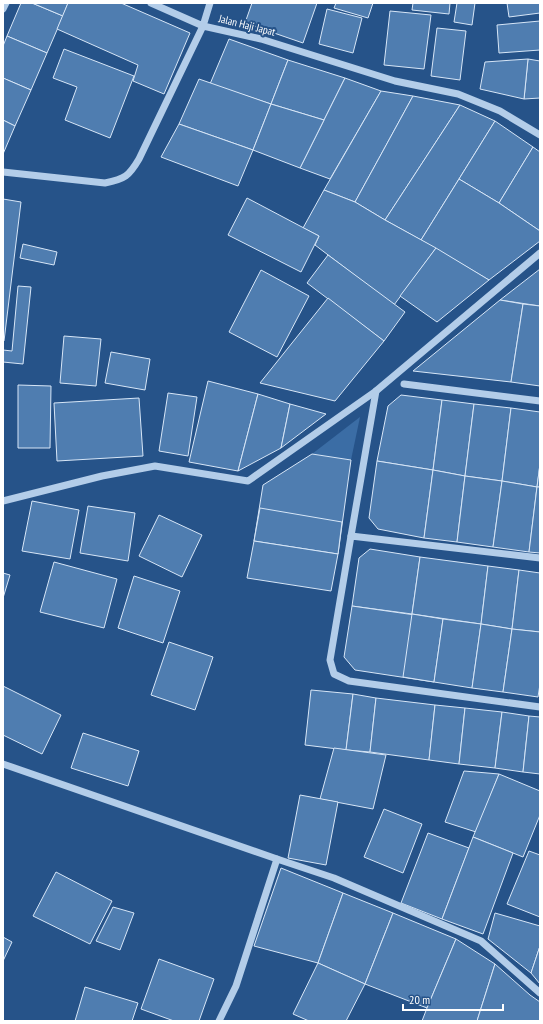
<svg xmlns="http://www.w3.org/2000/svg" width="543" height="1024" font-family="'PT Sans Narrow',sans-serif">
<rect width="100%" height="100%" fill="#265389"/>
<polygon fill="#3b6da5" points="360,417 351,460 312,454"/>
<g fill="#4f7db0" stroke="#d7e6f7">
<polygon points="21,3 32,3 63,16 47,53 7,36"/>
<polygon points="32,3 68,3 63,16"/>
<polygon points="68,3 121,3 190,33 164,94 133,81 138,65 57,29"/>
<polygon points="252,3 317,3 303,43 245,23"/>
<polygon points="336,3 373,3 368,18 334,8"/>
<polygon points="413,3 450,3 449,14 412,10"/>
<polygon points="457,3 475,3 472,25 454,22"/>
<polygon points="507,3 540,3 540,13 509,17"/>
<polygon points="327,9 362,18 353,53 319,44"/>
<polygon points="390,11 431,15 424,69 384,65"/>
<polygon points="540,21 540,50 499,53 497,25"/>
<polygon points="437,28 466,31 460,80 431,76"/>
<polygon points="7,36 47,53 31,90 3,78 3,46"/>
<polygon points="229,39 288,60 271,104 210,84"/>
<polygon points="64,49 134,76 110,138 65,120 77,87 53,78"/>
<polygon points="528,59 540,61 540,98 524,99"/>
<polygon points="528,59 524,99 480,89 485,62"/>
<polygon points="288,60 345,78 324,120 271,104"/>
<polygon points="3,78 31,90 15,126 3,120"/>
<polygon points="345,78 381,91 330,179 300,168"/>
<polygon points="199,79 271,104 253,150 179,124"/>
<polygon points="381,91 413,96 355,202 324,190"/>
<polygon points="413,96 460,105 385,220 355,202"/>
<polygon points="271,104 324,120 300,168 253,150"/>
<polygon points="460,105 495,121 421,240 385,220"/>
<polygon points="3,120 15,126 3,154"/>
<polygon points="495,121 533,147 499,203 459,179"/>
<polygon points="179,124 253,150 238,186 161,157"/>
<polygon points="533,147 540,152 540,231 499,203"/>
<polygon points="459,179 499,203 540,231 540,241 489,280 421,240"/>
<polygon points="324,190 355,202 385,220 436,248 394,305 315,245 319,236 303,228"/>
<polygon points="247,198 319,236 301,272 228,235"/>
<polygon points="3,199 21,202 4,341 3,341"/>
<polygon points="23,244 57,252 54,265 20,258"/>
<polygon points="436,248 489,280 437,322 400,296"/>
<polygon points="328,255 405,312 384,341 307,283"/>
<polygon points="540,269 540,306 500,300"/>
<polygon points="261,270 309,296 277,357 229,332"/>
<polygon points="18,286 31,287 23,364 3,362 3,350 12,351"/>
<polygon points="328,298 384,341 335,401 260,383"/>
<polygon points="500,300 523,304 511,382 413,371"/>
<polygon points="523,304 540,306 540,386 511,382"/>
<polygon points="64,336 101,339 96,386 60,383"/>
<polygon points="111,352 150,359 145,390 105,383"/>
<polygon points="208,381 258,394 238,471 189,462"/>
<polygon points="18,385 51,386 50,448 18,448"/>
<polygon points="168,393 197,397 188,456 159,451"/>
<polygon points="258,394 290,404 281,448 238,471"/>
<polygon points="401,395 442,400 433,470 377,461 388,406"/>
<polygon points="139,398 143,456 57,461 54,403"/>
<polygon points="442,400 474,404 465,476 433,470"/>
<polygon points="290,404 326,414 281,448"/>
<polygon points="474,404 511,408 502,481 465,476"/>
<polygon points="511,408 540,412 540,464 537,487 502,481"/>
<polygon points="312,454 351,460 338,554 254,541 263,485"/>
<polygon points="377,461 433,470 424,538 378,529 369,518"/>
<polygon points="540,464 540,487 537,487"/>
<polygon points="433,470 465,476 457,542 424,538"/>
<polygon points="465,476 502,481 493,547 457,542"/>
<polygon points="502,481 537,487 529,552 493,547"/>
<polygon points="537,487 540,487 540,553 529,552"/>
<polygon points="32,501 79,510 70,559 22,551"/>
<polygon points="88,506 135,513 128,561 80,553"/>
<polygon points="260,508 342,522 338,554 254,541"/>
<polygon points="159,515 202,535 182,577 139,556"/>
<polygon points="254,541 338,554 331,591 247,578"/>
<polygon points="370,549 420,557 412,614 352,606 359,558"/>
<polygon points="420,557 488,566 481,624 412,614"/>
<polygon points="54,562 117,579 104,628 40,612"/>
<polygon points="488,566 519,570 512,629 481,624"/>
<polygon points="519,570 540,573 540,632 512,629"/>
<polygon points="3,573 10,575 3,598"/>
<polygon points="134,576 180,591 163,643 118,628"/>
<polygon points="352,606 443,619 434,682 355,670 344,657"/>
<polygon points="412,614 443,619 434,682 403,677"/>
<polygon points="443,619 481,624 472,688 434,682"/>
<polygon points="481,624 512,629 503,692 472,688"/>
<polygon points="512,629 540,632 540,684 538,697 503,692"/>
<polygon points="169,642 213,657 195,710 151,695"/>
<polygon points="3,686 61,715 42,754 3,735"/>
<polygon points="311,690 353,694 346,750 305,745"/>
<polygon points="353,694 376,698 370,752 346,750"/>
<polygon points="376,698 435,705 429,760 370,752"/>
<polygon points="435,705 465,708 459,764 429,760"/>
<polygon points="465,708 502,712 495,768 459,764"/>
<polygon points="502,712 529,716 523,772 495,768"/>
<polygon points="529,716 540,717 540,774 523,772"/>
<polygon points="83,733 139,751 128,786 71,768"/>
<polygon points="334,748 386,755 373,809 320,799"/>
<polygon points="464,771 499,774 476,832 445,822"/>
<polygon points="499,774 540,791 540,815 523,857 473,837"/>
<polygon points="300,795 338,802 326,865 288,858"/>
<polygon points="384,809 422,824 403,873 364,857"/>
<polygon points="428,833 469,848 442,919 401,903"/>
<polygon points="473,837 513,853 483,934 442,919"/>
<polygon points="529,851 540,855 540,917 507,904"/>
<polygon points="281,868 343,893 318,963 254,946"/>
<polygon points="56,872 112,901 90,944 33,916"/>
<polygon points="343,893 393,913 365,984 318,963"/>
<polygon points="113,907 134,913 120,950 96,941"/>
<polygon points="393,913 456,939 427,1008 365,984"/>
<polygon points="495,913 540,926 540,946 531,973 488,939"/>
<polygon points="3,937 12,942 3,961"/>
<polygon points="456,939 495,964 477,1021 422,1021 427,1008"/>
<polygon points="540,946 540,984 531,973"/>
<polygon points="159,959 214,979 199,1021 174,1021 141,1009"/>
<polygon points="318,963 365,984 346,1021 309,1021 293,1014"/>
<polygon points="495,964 530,995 540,1002 540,1021 477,1021"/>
<polygon points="85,987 138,1003 132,1021 75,1021"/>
</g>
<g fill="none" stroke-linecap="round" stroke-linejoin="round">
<g stroke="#b3cde9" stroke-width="7">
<polyline points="151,3 203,26 210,3"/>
<polyline points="3,9 6,3"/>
<path d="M3 172 105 183C125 179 129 176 139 159L203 26 261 39 395 81 458 94 500 111 540 135"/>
<polyline points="404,384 540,401"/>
<polyline points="3,501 102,476 155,466 248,481 376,391 540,253"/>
<polyline points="351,536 376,391"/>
<polyline points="540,558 351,536 330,660 334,674 349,681 540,707"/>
<polyline points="3,764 277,859 334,878 481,941 540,993"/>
<polyline points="219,1021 236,986 277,859"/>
</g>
</g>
<g text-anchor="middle" stroke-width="4" stroke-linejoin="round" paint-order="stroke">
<g font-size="11" fill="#fff" stroke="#265389">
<text transform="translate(247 25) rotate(14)" y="4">Jalan Haji Japat</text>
</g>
</g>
<rect width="543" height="1024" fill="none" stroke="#ffffff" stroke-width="8"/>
<path d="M403 1004v6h100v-6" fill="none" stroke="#ffffff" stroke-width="2"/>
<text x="409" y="1004" font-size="12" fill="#ffffff" stroke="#265389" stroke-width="3" paint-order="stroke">20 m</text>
</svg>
